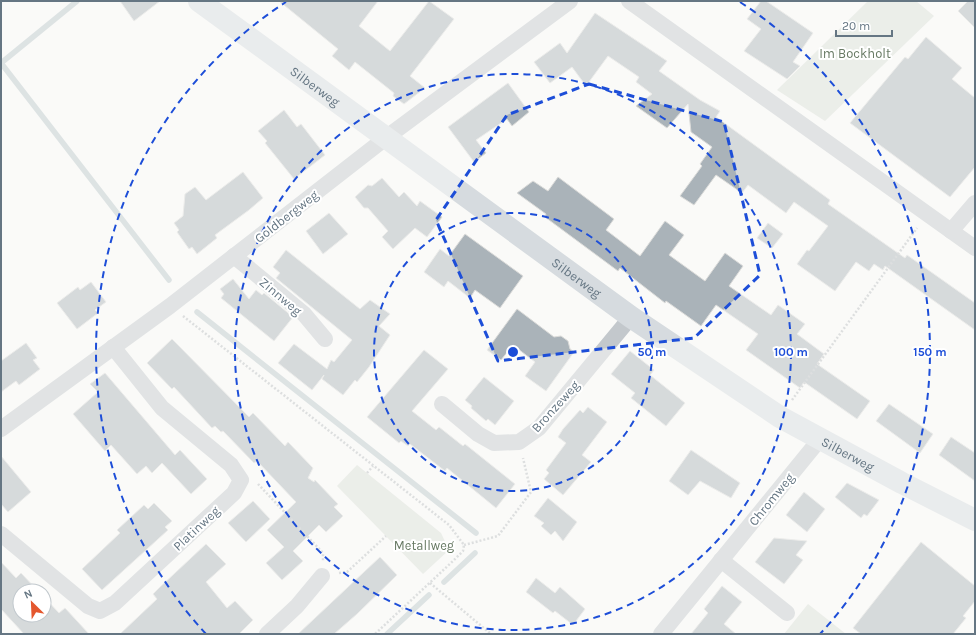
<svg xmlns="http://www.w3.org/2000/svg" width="976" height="635" font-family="Karla,sans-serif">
<rect width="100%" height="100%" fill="#fafaf8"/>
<g fill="#dadfd7">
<polygon points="868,1 916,1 934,16 825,121 777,90"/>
<polygon points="357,465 441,533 449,550 423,574 337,486"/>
<polygon points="808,604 846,634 784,634"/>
</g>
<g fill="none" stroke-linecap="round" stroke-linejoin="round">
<g stroke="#bbc7cb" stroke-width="5.5">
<polyline points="1,63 169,280"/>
<polyline points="1,63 77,1"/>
<polyline points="197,312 476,533"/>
<polyline points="444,582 475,553"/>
<polyline points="387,634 429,595"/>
</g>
</g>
<g fill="#aab3b9" stroke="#dcdcda">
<polygon points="120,1 160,1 134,21"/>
<polygon points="279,1 378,1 359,26 390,51 429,1 454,19 410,76 425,88 404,104 393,96 394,93 355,62 349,70 332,56 338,49"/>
<polygon points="761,1 766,1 813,33 793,62 800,66 787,79 744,51 761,29 747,19"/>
<polygon points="968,1 975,1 975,28 958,11"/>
<polygon points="595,13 667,61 659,71 700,100 720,111 716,117 830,200 828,204 905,258 907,255 975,303 975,330 885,266 883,270 874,264 869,271 856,262 835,291 828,286 797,264 807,250 809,251 828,226 794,202 786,213 748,185 742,193 716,175 694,205 680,196 702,166 700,164 712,147 691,132 688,104 667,128 636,106 652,94 636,82 639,77 608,56 586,86 572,67 550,83 534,62 560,43 567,53"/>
<polygon points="926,37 962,68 952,79 975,98 975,167 950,197 850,123 905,57 908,59"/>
<polygon points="508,83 529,112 512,126 507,119 476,140 486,153 474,162 448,127"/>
<polygon points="284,110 297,127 301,124 325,155 294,179 265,143 267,141 258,131"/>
<polygon points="243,172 263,198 249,210 215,235 217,238 197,254 192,247 189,249 177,232 179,230 174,223 183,216 185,194 195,187 206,200"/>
<polygon points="558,177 614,219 606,230 640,256 665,221 684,235 669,255 705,281 725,253 743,266 729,286 771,315 778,305 805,324 797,334 824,354 817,364 870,401 857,419 804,382 800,388 746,350 758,334 716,305 701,326 666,301 665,303 620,268 618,271 545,217 546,214 517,193 533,181 548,191"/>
<polygon points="382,178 399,197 404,192 417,206 420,201 442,217 427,237 415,228 393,249 382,237 388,231 368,208 364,208 355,197 368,185 372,186"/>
<polygon points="329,213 348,234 323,254 306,231"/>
<polygon points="768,223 783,234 772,248 757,238"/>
<polygon points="465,234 523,276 500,308 475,290 470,298 448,281 444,287 424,272 440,249 449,256"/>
<polygon points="286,250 360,309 370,300 390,314 379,326 390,335 369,367 357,382 355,380 343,395 322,379 324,375 312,390 278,363 294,344 327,369 331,360 334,362 352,340 276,278 280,273 273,267"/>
<polygon points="233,279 249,299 256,290 262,295 264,293 293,317 274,341 221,298 224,294 220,289"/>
<polygon points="91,282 106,302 95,310 98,313 77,329 57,303 78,287 80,290"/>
<polygon points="517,309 554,337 561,336 568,341 570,349 574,352 546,391 525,376 535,362 513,345 501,360 487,350"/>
<polygon points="172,339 249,417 253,413 285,446 288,442 313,468 308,478 314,482 315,480 338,504 334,507 343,516 326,532 319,525 293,551 303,561 282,580 266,563 284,547 267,530 296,502 257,461 254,463 223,431 221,432 215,426 212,428 174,387 172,389 147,363"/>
<polygon points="26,343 37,358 33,360 40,369 19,385 16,381 1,392 1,361"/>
<polygon points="424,350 448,369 412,411 436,430 439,427 463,446 465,444 515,484 496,508 447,468 445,471 410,444 408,446 401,441 399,443 367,417"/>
<polygon points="630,351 654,370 650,375 685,403 666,426 631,398 635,393 611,374"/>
<polygon points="105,373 175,455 180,450 207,479 191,494 162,463 152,473 146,466 137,474 111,445 105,451 73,414 98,392 90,384"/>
<polygon points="484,377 514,401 495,425 488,419 486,421 471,408 472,406 465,400"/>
<polygon points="889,404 933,434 920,453 876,421"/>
<polygon points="588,407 607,422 582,455 591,462 563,495 544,479 549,473 546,470 566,443 558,437 563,429 580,410 583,413"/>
<polygon points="951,437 975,453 975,481 939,455"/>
<polygon points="691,450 740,483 731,498 700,481 688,495 669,481"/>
<polygon points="1,456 31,492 8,512 1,504"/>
<polygon points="847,483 879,500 867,516 864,514 861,518 835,497"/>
<polygon points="804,492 825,509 807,532 786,515"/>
<polygon points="548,498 577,522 563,541 555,531 551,535 541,526 544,523 534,516"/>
<polygon points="253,501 270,519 246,542 228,523"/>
<polygon points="154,503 172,521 165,527 168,530 102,590 82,569 120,533 117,530 144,505 148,509"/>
<polygon points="774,538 807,541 796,555 803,560 784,584 755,562"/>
<polygon points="921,542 975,586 975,601 963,616 966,618 953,634 861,634 853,628"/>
<polygon points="206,544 226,564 206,582 227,608 235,601 253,620 239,634 120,634 157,599 153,594 159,588"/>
<polygon points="380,557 397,575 357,614 334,634 298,634"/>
<polygon points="1,562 16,578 21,573 38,591 20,591 20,615 44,615 44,597 59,613 65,608 89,634 24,634 1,609"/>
<polygon points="536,578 555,593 560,587 585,609 573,625 555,611 553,613 526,592"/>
<polygon points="722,586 742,602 724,624 736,634 691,634 708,613 704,609"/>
</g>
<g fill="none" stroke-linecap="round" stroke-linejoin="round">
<g stroke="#bbbfc2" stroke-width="2.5" stroke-dasharray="2 2" stroke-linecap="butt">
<polyline points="183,316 449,525 464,545 463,551 453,561 375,634"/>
<polyline points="792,400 917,228"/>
<polyline points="367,473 373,466"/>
<polyline points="258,484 323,553 323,561"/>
<polyline points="464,545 498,536 531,492 523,458"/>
<polyline points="339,573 347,572 386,536"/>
<polyline points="430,583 491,634"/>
</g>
<g stroke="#c3c8cc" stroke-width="16">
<polyline points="629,1 975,248"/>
<polyline points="951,231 975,203"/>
<polyline points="234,256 304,314 325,339"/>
<polyline points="442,404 478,434 494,443 519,442 539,428 631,317"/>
<polyline points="1,429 170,306 387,137 570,1"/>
<polyline points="1,534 88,606 100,611 115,603 234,493 241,480 231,465 162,408 113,347"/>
<polyline points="721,560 787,613"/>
<polyline points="267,634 297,606 322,576"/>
<polyline points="661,634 820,439"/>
</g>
<path stroke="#d6dbdf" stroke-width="22" id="s1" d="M199 1 631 317 780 417 902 483 975 520"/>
</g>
<path d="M0 0H976V635H0ZM589 84 724 122 760 275 694 338 498 361 436 220 507 115Z" fill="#fafaf8" fill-opacity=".55" fill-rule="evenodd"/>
<path fill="none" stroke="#1d4ed8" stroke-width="3" stroke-dasharray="8 5" stroke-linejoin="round" d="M589 84 724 122 760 275 694 338 498 361 436 220 507 115Z"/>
<g fill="none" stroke="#1d4ed8" stroke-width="2" stroke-dasharray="7 5">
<circle cx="513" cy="352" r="139"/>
<circle cx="513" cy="352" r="278"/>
<path d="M206 634A417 417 0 0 1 286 2M740 2A417 417 0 0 1 820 634"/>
</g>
<g text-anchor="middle" stroke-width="4" stroke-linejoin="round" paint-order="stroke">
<g font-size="13" fill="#687a64" stroke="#fff">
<text x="855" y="58">Im Bockholt</text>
<text x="424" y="550">Metallweg</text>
</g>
<g font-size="13" fill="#657683" stroke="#fff">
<text dy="5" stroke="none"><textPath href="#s1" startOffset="144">Silberweg</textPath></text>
<text transform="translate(286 216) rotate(-38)" y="5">Goldbergweg</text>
<text dy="5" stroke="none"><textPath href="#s1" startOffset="468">Silberweg</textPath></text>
<text transform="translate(281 296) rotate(40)" y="5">Zinnweg</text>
<text transform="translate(555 406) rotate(-48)" y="5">Bronzeweg</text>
<text dy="5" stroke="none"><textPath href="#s1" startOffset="792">Silberweg</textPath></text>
<text transform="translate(771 499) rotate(-51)" y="5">Chromweg</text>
<text transform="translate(196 528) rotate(-43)" y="5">Platinweg</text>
</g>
</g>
<circle cx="513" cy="352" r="6" fill="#1d4ed8" stroke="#fff" stroke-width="2"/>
<g font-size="12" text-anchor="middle" font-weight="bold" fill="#1d4ed8" stroke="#fff" stroke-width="4" stroke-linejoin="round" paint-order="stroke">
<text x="652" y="356">50 m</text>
<text x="791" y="356">100 m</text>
<text x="930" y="356">150 m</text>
</g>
<rect width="976" height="635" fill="none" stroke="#657683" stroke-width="4"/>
<g transform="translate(32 603) rotate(336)"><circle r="19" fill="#ffffff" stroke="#c1c8cd"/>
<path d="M0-3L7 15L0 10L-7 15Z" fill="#e4572e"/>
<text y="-6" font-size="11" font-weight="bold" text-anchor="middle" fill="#657683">N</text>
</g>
<path d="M836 30v6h56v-6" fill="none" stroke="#657683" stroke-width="2"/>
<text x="842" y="30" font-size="12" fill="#657683" stroke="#ffffff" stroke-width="3" paint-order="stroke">20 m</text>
</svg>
